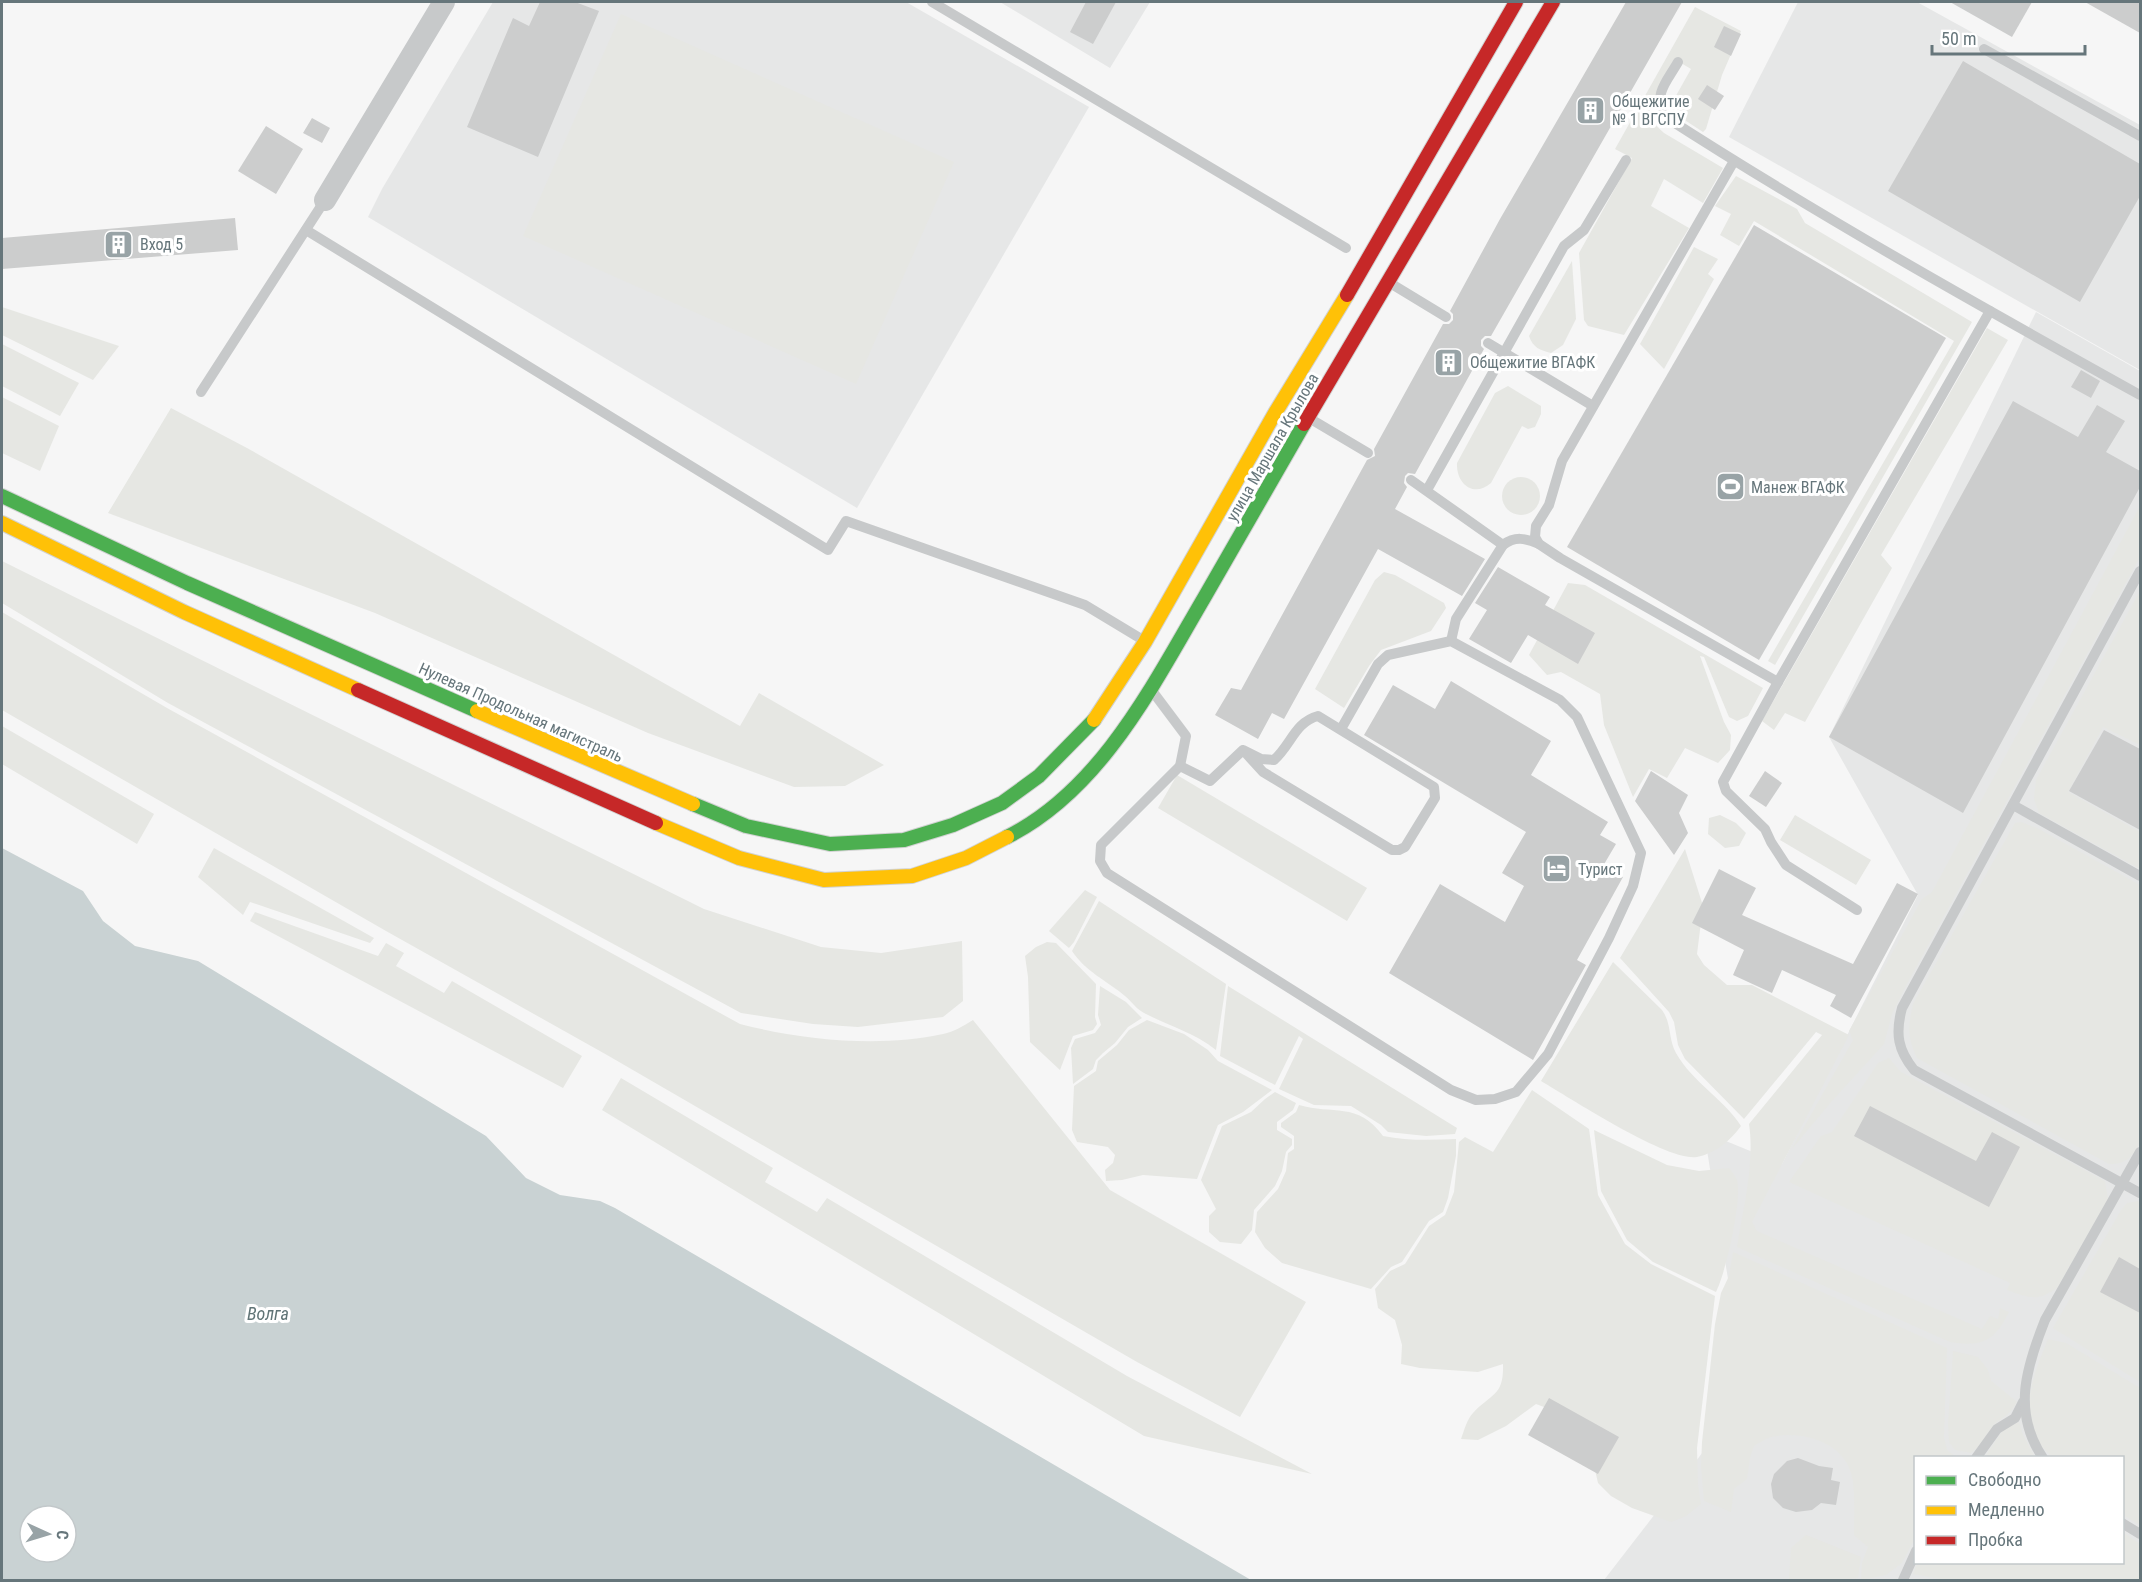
<svg xmlns="http://www.w3.org/2000/svg" width="2142" height="1582" font-family="'Roboto Condensed',sans-serif">
<rect width="100%" height="100%" fill="#f6f6f6"/>
<g fill="#e6e7e7" fill-rule="evenodd">
<polygon points="493,2 906,2 1089,107 857,508 368,217 382,189"/>
<polygon points="1000,2 1150,2 1110,68"/>
<polygon points="1798,2 1917,2 2140,125 2140,370 1729,137"/>
<path d="M2036 312 2140 371V1580H1604L1747 1395 1704 1132 1782 1164 1918 895 1829 737ZM1916 1458H2122V1562H1916Z"/>
</g>
<g fill="#e6e7e3">
<polygon points="1695,7 1741,31 1722,75 1706,129 1703,132 1677,115 1673,109 1673,101 1691,69 1676,60 1649,112 1652,122 1664,133 1723,168 1703,203 1664,179 1651,206 1689,228 1624,335 1588,326 1584,320 1579,253 1632,158 1615,149"/>
<polygon points="621,14 954,162 856,384 523,236"/>
<polygon points="1736,176 1797,209 1805,223 1972,322 1775,665 1768,661 1954,341 1754,221 1739,246 1720,235 1731,214 1715,206"/>
<polygon points="1694,247 1718,259 1708,274 1714,279 1664,369 1640,344"/>
<path d="M1572 261 1576 319 1563 345 1551 353C1540 350 1533 348 1529 336Z"/>
<polygon points="2,307 119,346 93,380 2,335"/>
<polygon points="1987,328 2008,340 1881,555 1892,568 1805,722 1785,713 1774,730 1762,721"/>
<polygon points="2,344 79,383 60,416 2,386"/>
<path d="M1508 386 1541 406V414L1535 427 1528 429 1522 426 1491 483C1474 498 1456 484 1457 463L1495 393Z"/>
<polygon points="2,397 59,426 40,471 2,453"/>
<polygon points="171,408 247,448 740,726 759,693 884,765 845,786 794,787 648,733 375,613 108,513"/>
<circle cx="1521" cy="496" r="19"/>
<polygon points="2140,506 2140,557 1908,982 1892,1014 1884,1044 1832,1101 1791,1150 1853,1040 1849,1031 1922,899 1932,892"/>
<polygon points="2,561 704,909 821,947 881,953 962,941 963,1001 943,1017 858,1027 813,1024 741,1013 168,703 2,603"/>
<polygon points="1384,572 1395,575 1444,603 1446,608 1431,631 1381,650 1369,666 1344,708 1315,689 1375,580"/>
<polygon points="1568,583 1585,585 1763,688 1748,716 1737,721 1729,717 1704,657 1700,656 1724,722 1731,735 1730,750 1718,763 1685,748 1667,778 1649,769 1633,797 1604,725 1600,694 1561,672 1547,675 1529,655"/>
<polygon points="2140,591 2140,745 2103,727 2068,792 2140,832 2140,869 2039,813 2034,799 2036,780"/>
<path d="M2 612 167 708 740 1024C803 1040 879 1048 943 1034 954 1032 963 1026 973 1020L1110 1190 1306 1302 1240 1417 1137 1362 607 1055 386 931 2 710Z"/>
<polygon points="2,726 154,814 137,844 2,764"/>
<polygon points="1177,775 1367,888 1347,921 1158,808"/>
<polygon points="1720,815 1736,823 1746,833 1739,846 1725,848 1708,834 1709,818"/>
<polygon points="1795,815 1871,860 1856,885 1780,840"/>
<path d="M2021 822 2037 828 2140 885V1143C2132 1157 2127 1164 2109 1164L1917 1058C1907 1037 1908 1027 1913 1004L2015 823Z"/>
<polygon points="214,848 374,938 370,943 250,902 243,915 198,877"/>
<path d="M1685 849 1703 906 1697 954 1704 965 1727 985H1752L1849 1035 1752 1222 1757 1231 1982 1329 1990 1316 1998 1319 2000 1308 2009 1312C1994 1342 1982 1347 1950 1342L1737 1247C1743 1209 1755 1162 1749 1124L1822 1035 1816 1032 1744 1119 1685 1059 1678 1045 1674 1022 1669 1012 1620 958Z"/>
<polygon points="1085,890 1097,897 1074,942 1069,948 1049,931"/>
<path d="M1099 901 1226 984 1216 1050C1193 1032 1171 1027 1146 1014 1137 1010 1132 1002 1125 996 1106 980 1086 972 1072 951Z"/>
<polygon points="255,912 378,956 386,943 404,953 396,966 444,993 452,981 582,1056 563,1088 250,921"/>
<polygon points="1047,942 1056,943 1096,984 1095,1017 1097,1024 1093,1030 1073,1036 1060,1070 1030,1042 1028,977 1025,956 1036,947"/>
<path d="M1613 962 1662 1010C1672 1024 1668 1039 1676 1053 1692 1082 1724 1099 1741 1126 1730 1141 1716 1153 1697 1157 1668 1162 1570 1098 1541 1081Z"/>
<polygon points="1100,986 1126,1002 1142,1018 1128,1027 1115,1043 1103,1053 1096,1060 1093,1069 1073,1084 1071,1048 1075,1039 1095,1033 1101,1025 1098,1015"/>
<polygon points="1228,986 1457,1128 1455,1134 1426,1136 1388,1132 1381,1125 1351,1106 1314,1105 1279,1089 1303,1039 1299,1036 1275,1085 1220,1056"/>
<polygon points="1147,1020 1184,1034 1208,1050 1218,1061 1272,1090 1243,1112 1218,1125 1197,1179 1143,1175 1122,1180 1106,1181 1105,1170 1113,1163 1115,1155 1108,1147 1077,1142 1072,1130 1074,1086 1096,1071 1098,1061 1117,1045 1129,1030"/>
<path d="M1889 1058 1901 1072 2105 1181 2108 1199 2057 1288C2037 1302 2030 1298 2007 1290L2010 1283 1789 1182 1821 1136 1832 1132 1878 1063Z"/>
<polygon points="621,1078 773,1168 765,1182 817,1212 827,1198 1127,1376 1312,1474 1144,1436 790,1224 602,1110"/>
<path d="M1532 1090 1589 1129 1598 1195 1625 1244 1651 1264 1715 1296 1697 1448 1698 1485 1701 1504 1686 1516 1671 1522 1632 1508 1611 1496 1598 1483 1592 1457 1560 1413 1536 1404 1506 1426 1478 1440 1461 1439C1464 1431 1467 1419 1473 1413 1492 1393 1504 1396 1503 1364L1478 1372 1420 1368 1401 1364 1402 1345 1395 1320 1378 1308 1375 1289 1390 1271 1405 1264 1429 1226 1445 1215 1454 1192 1459 1142 1465 1137 1493 1152Z"/>
<polygon points="1275,1092 1296,1103 1293,1110 1277,1122 1277,1130 1292,1139 1292,1145 1286,1152 1282,1171 1275,1186 1254,1210 1252,1230 1241,1244 1220,1242 1209,1232 1209,1216 1216,1209 1201,1180 1222,1126 1251,1112 1265,1099"/>
<path d="M1299 1105C1332 1115 1358 1101 1383 1136 1407 1141 1431 1140 1456 1139V1156L1448 1198 1443 1212 1429 1221 1402 1262 1391 1267 1371 1289 1282 1263 1265 1248 1255 1232 1257 1212 1278 1189 1286 1171 1288 1153 1294 1149V1136L1281 1127V1123L1296 1112Z"/>
<path d="M1594 1130 1667 1165 1699 1171 1729 1168C1732 1172 1735 1176 1737 1180 1742 1201 1726 1272 1716 1292L1653 1262 1627 1240 1601 1191Z"/>
<polygon points="2138,1201 2140,1203 2140,1382 2053,1328 2120,1212 2127,1203"/>
<path d="M1733 1252 1947 1348 1944 1437 1947 1450 1956 1457H1965L1916 1458 1915 1538 1902 1563 1886 1575 1861 1580 1862 1563 1868 1547 1854 1535C1854 1518 1856 1484 1850 1470 1840 1441 1800 1430 1771 1437 1765 1439 1759 1443 1754 1446L1750 1458 1747 1479 1734 1489 1731 1512 1704 1501 1701 1467 1702 1442 1715 1324 1721 1293 1729 1276Z"/>
<path d="M2048 1339 2066 1343 2140 1388V1525L2123 1515 2122 1458 2052 1457C2046 1451 2038 1443 2035 1435 2021 1400 2036 1370 2048 1339Z"/>
<path d="M1953 1351 1978 1357 1988 1370 1991 1381 2017 1402C2008 1417 2003 1416 1993 1426 1985 1435 1981 1446 1971 1453L1955 1450 1949 1442 1948 1424Z"/>
<polygon points="2019,1422 2023,1435 2035,1457 1984,1458 2003,1430"/>
<polygon points="2123,1532 2140,1544 2140,1580 1946,1580 1913,1574 1917,1563 2122,1562"/>
<polygon points="1806,1535 1861,1557 1858,1578 1840,1580 1789,1580 1791,1548"/>
</g>
<path fill="#c9d2d3" fill-rule="evenodd" d="M2 848 83 891 103 921 135 946 198 961 486 1136 526 1178 560 1195 600 1201 615 1208 1251 1580H2ZM30 1516H66V1552H30Z"/>
<g fill="#cccdcd">
<polygon points="540,2 575,2 599,11 538,157 467,127 513,18 529,26"/>
<polygon points="1086,2 1116,2 1093,44 1070,32"/>
<polygon points="1626,2 1682,2 1491,336 1485,336 1481,340 1481,346 1484,349 1415,474 1408,473 1405,476 1404,483 1407,487 1395,509 1485,559 1462,596 1378,549 1284,719 1272,713 1258,739 1215,715 1231,688 1241,690 1367,460 1375,456 1374,449 1443,324 1449,324 1453,320 1453,314 1450,311 1500,219"/>
<polygon points="1950,2 2032,2 2012,37"/>
<polygon points="2085,2 2140,2 2140,33"/>
<polygon points="1724,26 1741,34 1731,56 1714,47"/>
<polygon points="1963,61 2140,164 2140,196 2080,302 1888,191"/>
<polygon points="1707,85 1724,96 1715,110 1698,99"/>
<polygon points="312,118 330,128 322,143 303,133"/>
<polygon points="266,126 303,149 276,194 238,171"/>
<polygon points="235,218 238,250 2,269 2,238"/>
<polygon points="1754,225 1946,338 1759,660 1567,547"/>
<polygon points="2081,370 2100,381 2091,398 2071,387"/>
<polygon points="2013,401 2078,437 2097,405 2125,421 2106,452 2140,471 2140,487 1963,813 1829,737"/>
<polygon points="1498,567 1550,597 1545,605 1595,633 1578,664 1528,635 1511,663 1469,639 1487,610 1475,603"/>
<polygon points="1451,681 1551,741 1531,775 1608,822 1600,835 1616,844 1603,866 1623,877 1577,960 1586,965 1533,1060 1389,973 1440,884 1505,922 1524,886 1502,873 1526,832 1364,735 1393,685 1435,709"/>
<polygon points="2104,730 2140,749 2140,830 2069,791"/>
<polygon points="1651,771 1688,795 1679,813 1688,833 1674,855 1635,801"/>
<polygon points="1765,771 1782,783 1766,807 1749,796"/>
<polygon points="1719,869 1756,888 1742,915 1853,964 1897,883 1918,894 1851,1018 1830,1006 1836,995 1782,970 1772,993 1733,975 1744,950 1692,923"/>
<polygon points="1870,1106 1976,1161 1992,1132 2020,1147 1989,1207 1854,1136"/>
<polygon points="2119,1257 2140,1269 2140,1313 2100,1292"/>
<polygon points="1549,1398 1619,1437 1598,1474 1528,1435"/>
<polygon points="1798,1458 1819,1466 1833,1468 1831,1480 1840,1482 1836,1505 1821,1503 1812,1510 1796,1512 1783,1508 1773,1498 1771,1484 1774,1474 1787,1461"/>
</g>
<g fill="none" stroke-linecap="round" stroke-linejoin="round">
<defs>
<g id="fast">
<polyline points="2,496 187,583 477,711"/>
<polyline points="693,804 746,826 830,844 904,840 953,825 1002,803 1039,776 1094,720"/>
<path d="M1007 837C1101 790 1153 685 1204 598 1237 540 1271 482 1304 424"/>
</g>
<g id="slow">
<polyline points="2,523 184,612 358,690"/>
<polyline points="477,711 693,804"/>
<polyline points="1094,720 1145,642 1275,413 1347,295"/>
<polyline points="656,823 739,858 824,880 912,876 966,858 1007,837"/>
</g>
<g id="jam">
<polyline points="1347,295 1516,2"/>
<polyline points="1304,424 1553,2"/>
<polyline points="358,690 656,823"/>
</g>
</defs>
<use href="#fast" stroke="#d1d2d2" stroke-width="16"/>
<use href="#slow" stroke="#d1d2d2" stroke-width="16"/>
<use href="#jam" stroke="#d1d2d2" stroke-width="16"/>
<g stroke="#c7c9ca" stroke-width="10">
<polyline points="932,2 1346,248"/>
<polyline points="1984,49 2140,136"/>
<path d="M1678 62C1666 83 1654 92 1664 116 1819 216 1980 306 2140 395"/>
<polyline points="1734,161 1562,461 1549,505 1536,526 1535,537 1539,544 1560,558 1778,682"/>
<polyline points="306,230 828,550 846,521 1085,605 1143,640"/>
<polyline points="1390,283 1446,317"/>
<polyline points="1488,343 1593,406"/>
<polyline points="201,392 325,200"/>
<polyline points="1309,418 1368,453"/>
<polyline points="1411,480 1503,545"/>
<polyline points="1427,490 1564,246 1584,230 1626,160"/>
<path d="M2140 571 1902 1008C1895 1034 1898 1050 1914 1070L2140 1193"/>
<path d="M1451 641 1456 619 1503 545C1515 536 1525 538 1539 544"/>
<polyline points="1153,692 1186,736 1180,766 1101,845 1100,861 1107,873 1451,1090 1476,1100 1495,1099 1516,1092 1548,1054 1609,938 1633,886 1641,853 1577,717 1560,700 1451,641 1388,655 1378,664 1341,729"/>
<path d="M1180 766 1210 781 1243 750 1261 759 1274 760C1291 745 1295 722 1318 716L1434 787 1435 798 1405 847 1399 850H1392L1263 772 1243 750"/>
<polyline points="2013,805 2140,876"/>
<polyline points="1857,910 1786,865 1771,842 1765,829 1726,791 1723,782 1778,682 1990,311"/>
<polyline points="1976,1458 1997,1429 2015,1418 2023,1402"/>
<path d="M2043 1458C2012 1412 2026 1368 2045 1320L2140 1152"/>
<polyline points="2122,1523 2140,1534"/>
<polyline points="1903,1580 1916,1551"/>
</g>
<polyline stroke="#c7c9ca" stroke-width="22" points="325,200 444,2"/>
<use href="#fast" stroke="#4caf50" stroke-width="14"/>
<use href="#slow" stroke="#ffc107" stroke-width="14"/>
<use href="#jam" stroke="#c62828" stroke-width="14"/>
</g>
<defs>
<symbol id="building-square" viewBox="-11 -11 22 22"><rect x="-9" y="-9" width="18" height="18" rx="4" fill="#98a3a6" stroke="#fff"/><path d="M-4-6H4V6H1V3H-1V6H-4ZM-2.5-4.3h1.7v1.8h-1.7ZM.8-4.3h1.7v1.8H.8ZM-2.5-1h1.7V.8h-1.7ZM.8-1h1.7V.8H.8Z" fill="#fff"/></symbol>
<symbol id="stadium-square" viewBox="-11 -11 22 22"><rect x="-9" y="-9" width="18" height="18" rx="4" fill="#98a3a6" stroke="#fff"/><path d="M0-5a6.5 5 0 1 0 0 10a6.5 5 0 1 0 0-10ZM-3.5-1.8h7v3.6h-7Z" fill="#fff"/></symbol>
<symbol id="hotel-square" viewBox="-11 -11 22 22"><rect x="-9" y="-9" width="18" height="18" rx="4" fill="#98a3a6" stroke="#fff"/><path d="M-6-4.5h1.5V1H6V5H4.5V3h-9V5H-6ZM-4 0a1.8 1.8 0 1 1 3.6 0ZM.5 0V-2.5h3Q6-2.5 6 0Z" fill="#fff"/></symbol>
</defs>
<g fill-rule="evenodd">
<use href="#building-square" x="1574" y="94" width="33" height="33"/>
<use href="#building-square" x="102" y="228" width="33" height="33"/>
<use href="#building-square" x="1432" y="346" width="33" height="33"/>
<use href="#stadium-square" x="1714" y="470" width="33" height="33"/>
<use href="#hotel-square" x="1540" y="852" width="33" height="33"/>
</g>
<g text-anchor="middle" stroke-width="6" stroke-linejoin="round" paint-order="stroke">
<g font-size="16" fill="#66767b" stroke="#fff" text-anchor="start">
<text x="1612" y="107">Общежитие<tspan x="1612" dy="18">№ 1 ВГСПУ</tspan></text>
<text x="140" y="250">Вход 5</text>
<text x="1470" y="368">Общежитие ВГАФК</text>
<text x="1751" y="493">Манеж ВГАФК</text>
<text x="1578" y="875">Турист</text>
</g>
<g font-size="16" fill="#66767b" stroke="#fff">
<text transform="translate(1272 447) rotate(-60)" y="6">улица Маршала Крылова</text>
<text transform="translate(521 712) rotate(24)" y="6">Нулевая Продольная магистраль</text>
</g>
<g font-size="18" font-style="italic" fill="#607476" stroke="#fff">
<text x="268" y="1320">Волга</text>
</g>
</g>
<rect width="2142" height="1582" fill="none" stroke="#66767b" stroke-width="6"/>
<rect x="1914" y="1456" width="210" height="108" fill="#ffffff" stroke="#c2c8ca" stroke-width="1.5"/>
<rect x="1926" y="1476" width="30" height="9" fill="#4caf50" stroke="#c2c8ca" stroke-width="1.5"/>
<text x="1968" y="1486" font-size="18" fill="#66767b">Свободно</text>
<rect x="1926" y="1506" width="30" height="9" fill="#ffc107" stroke="#c2c8ca" stroke-width="1.5"/>
<text x="1968" y="1516" font-size="18" fill="#66767b">Медленно</text>
<rect x="1926" y="1536" width="30" height="9" fill="#c62828" stroke="#c2c8ca" stroke-width="1.5"/>
<text x="1968" y="1546" font-size="18" fill="#66767b">Пробка</text>
<g transform="translate(48 1534) rotate(94)"><circle r="28" fill="#ffffff" stroke="#c2c8ca" stroke-width="1.5"/>
<path d="M0-4.5L10 22L0 15L-10 22Z" fill="#98a3a6"/>
<text y="-9" font-size="16" font-weight="bold" text-anchor="middle" fill="#66767b">С</text>
</g>
<path d="M1932 45v9h153v-9" fill="none" stroke="#66767b" stroke-width="3"/>
<text x="1941" y="45" font-size="18" fill="#66767b" stroke="#ffffff" stroke-width="4.5" paint-order="stroke">50 m</text>
</svg>
